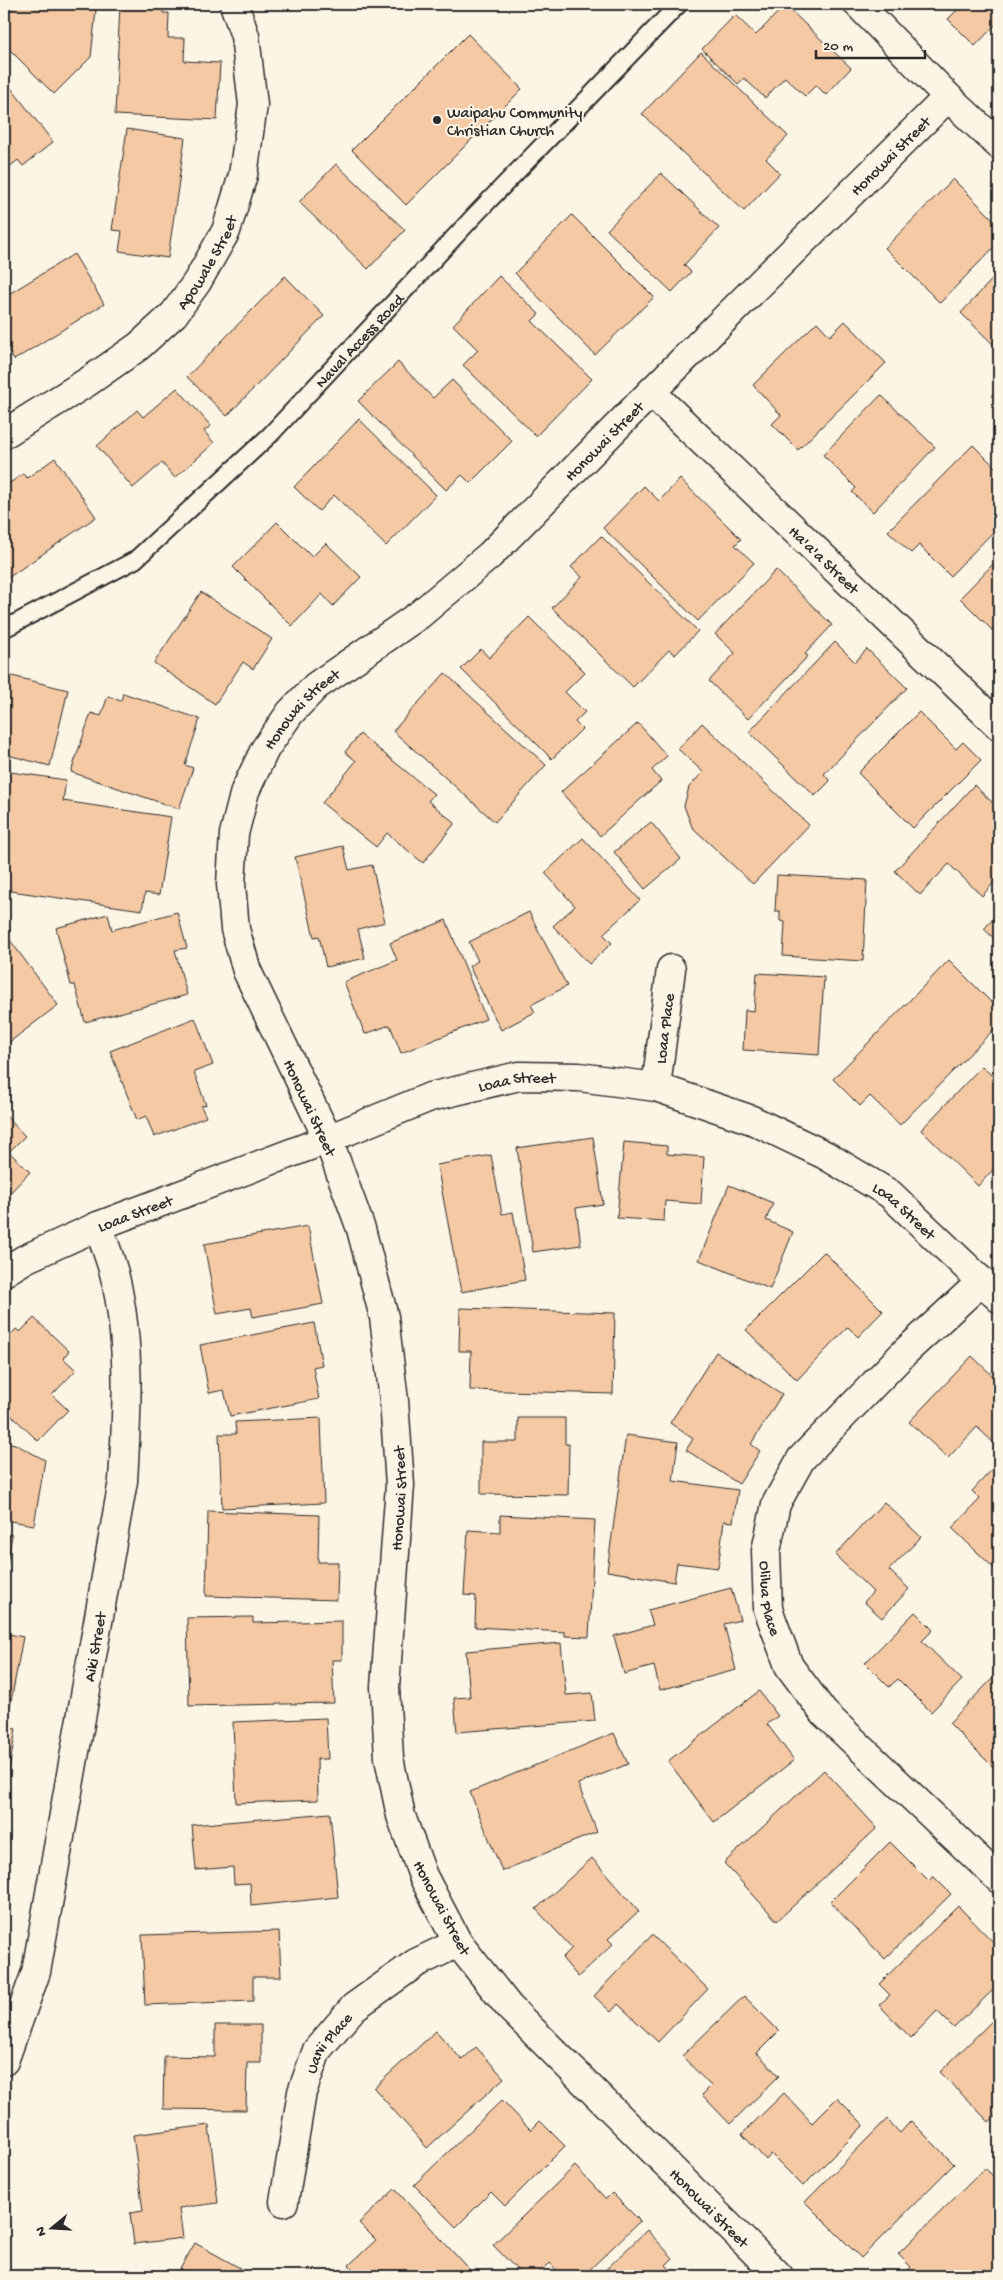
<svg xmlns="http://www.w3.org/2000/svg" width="1003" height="2280" font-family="'Gochi Hand',sans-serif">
<rect width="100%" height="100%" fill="#fcf5e5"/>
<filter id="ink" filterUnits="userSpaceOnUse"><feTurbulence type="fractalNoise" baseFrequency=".02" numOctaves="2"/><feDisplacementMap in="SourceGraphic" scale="10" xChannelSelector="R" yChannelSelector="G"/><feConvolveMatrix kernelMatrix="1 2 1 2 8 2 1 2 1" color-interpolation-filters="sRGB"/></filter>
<g filter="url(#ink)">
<g fill="#f5c9a4" stroke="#2b2b2b">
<polygon points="17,4 90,4 96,10 91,57 54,94 4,44 4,17"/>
<polygon points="120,4 163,4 163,13 169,13 168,38 185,38 184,61 220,63 217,120 115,115"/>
<polygon points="963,4 999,4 999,21 975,46 948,19"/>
<polygon points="785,5 851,68 826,95 816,85 805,96 785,77 765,98 744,78 738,84 702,49 735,15 756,35"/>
<polygon points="468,34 522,89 406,205 352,150"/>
<polygon points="701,52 788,136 766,159 780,173 744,211 642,114"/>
<polygon points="4,79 53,142 23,166 18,160 4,171"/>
<polygon points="127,129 185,138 168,258 119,251 122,231 112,230"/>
<polygon points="336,164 405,230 368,269 299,202"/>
<polygon points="661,173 719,228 684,265 691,272 672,292 607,230"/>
<polygon points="953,179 999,225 999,242 940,303 885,248"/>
<polygon points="572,215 654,297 595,355 515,273"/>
<polygon points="74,254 104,304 14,360 4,343 4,297"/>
<polygon points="999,272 999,350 961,313"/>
<polygon points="285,276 324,316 227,416 187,377"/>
<polygon points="499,276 539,314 532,321 592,379 536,436 463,365 478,350 453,325"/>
<polygon points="845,321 886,363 798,450 772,424 781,415 753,385 817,322 830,336"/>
<polygon points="398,362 433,398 452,380 512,441 470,483 462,475 446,490 358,401"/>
<polygon points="177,388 211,426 204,431 214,443 175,478 162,463 133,488 97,446 137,410 143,417"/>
<polygon points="881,395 935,447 873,512 852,492 856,488 823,455"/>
<polygon points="359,419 436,495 386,546 334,495 319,511 294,487"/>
<polygon points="973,445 999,471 999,526 950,576 919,545 911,553 888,531"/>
<polygon points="55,458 96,517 5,580 4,487 23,474 27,478"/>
<polygon points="680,479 741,539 735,545 754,563 698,621 603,528 644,486 659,501"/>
<polygon points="277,522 312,557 326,543 361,577 333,606 322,594 292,626 233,567"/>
<polygon points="601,536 698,631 675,655 669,650 633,687 552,608 582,577 571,567"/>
<polygon points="999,558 999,637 960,598"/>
<polygon points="776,570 832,625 805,654 808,656 748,719 709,681 735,653 715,634"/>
<polygon points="201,592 272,639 253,669 243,662 215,704 154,663"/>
<polygon points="529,617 585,672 565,692 585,712 575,722 582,729 552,759 461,669 481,649 489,658"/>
<polygon points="835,642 855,662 867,649 907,688 824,774 830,781 815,796 749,732"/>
<polygon points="445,673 546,765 495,822 393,731"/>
<polygon points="4,674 68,690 50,766 4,754"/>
<polygon points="123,693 200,719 185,765 193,768 179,809 71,772 91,713 101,716 108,696 121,701"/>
<polygon points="919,712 956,749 963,742 981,760 913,828 858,773"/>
<polygon points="638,723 667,756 652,770 661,781 600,836 561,792"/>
<polygon points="702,723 809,825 753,884 692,827 684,806 689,787 703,772 678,749"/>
<polygon points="360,734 434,794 428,801 455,823 423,863 387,833 376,847 322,803 356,761 345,752"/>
<polygon points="4,771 66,780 63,801 171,817 159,895 145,893 142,910 4,890 4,866 9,826 4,825"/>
<polygon points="974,785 995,805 999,800 999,877 982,896 949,864 920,895 895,871"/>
<polygon points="651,822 681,859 645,889 614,852"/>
<polygon points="583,838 640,900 603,934 612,943 589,964 553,926 575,906 545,873"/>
<polygon points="343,846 349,870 372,865 385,922 358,929 365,958 326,967 319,936 314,937 295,857"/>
<polygon points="777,875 867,880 863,961 783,956 785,922 780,921 780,911 775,911"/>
<polygon points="177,912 187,948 175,950 187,995 85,1022 75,985 71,985 56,928 108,914 112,930"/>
<polygon points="529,912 567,986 531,1005 535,1012 501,1030 469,966 478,961 469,942"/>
<polygon points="999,912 999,943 984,929"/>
<polygon points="446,920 486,1019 401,1053 390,1025 365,1034 344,982 397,960 390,943"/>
<polygon points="4,932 58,1005 7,1044 4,1039"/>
<polygon points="949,960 999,1010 999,1024 900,1125 870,1096 860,1106 833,1079"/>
<polygon points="757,973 824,977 819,1055 743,1050 745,1010 754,1011"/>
<polygon points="195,1018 213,1065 194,1072 206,1105 201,1106 206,1117 154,1137 146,1116 137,1120 110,1051"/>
<polygon points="982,1066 999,1083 999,1163 978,1186 921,1130"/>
<polygon points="4,1114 25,1136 9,1152 30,1172 4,1199"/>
<polygon points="593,1137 603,1204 576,1208 581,1245 533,1252 517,1148"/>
<polygon points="624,1142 667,1146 667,1154 704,1157 701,1204 665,1201 664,1221 617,1218"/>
<polygon points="491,1155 502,1214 513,1212 525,1280 461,1292 437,1165"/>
<polygon points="729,1185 773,1203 766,1220 793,1232 770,1289 699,1260"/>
<polygon points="308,1226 323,1304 253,1317 251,1308 217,1314 204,1244"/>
<polygon points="824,1252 883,1311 858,1337 848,1327 797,1380 746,1330"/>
<polygon points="460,1308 615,1313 613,1394 470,1390 471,1351 459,1351"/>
<polygon points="34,1318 69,1351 63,1358 76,1370 52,1395 68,1410 38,1441 4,1408 4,1342 16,1329 20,1332"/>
<polygon points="314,1323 322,1365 313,1367 319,1399 230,1416 224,1390 209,1393 200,1345"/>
<polygon points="716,1352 782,1394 751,1444 760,1451 739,1484 686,1450 693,1439 670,1423"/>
<polygon points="972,1356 999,1382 999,1448 977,1427 948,1458 909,1422"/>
<polygon points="321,1418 324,1503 222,1508 219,1434 236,1434 235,1422"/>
<polygon points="518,1418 565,1418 565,1444 569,1444 568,1495 481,1494 481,1442 518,1442"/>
<polygon points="626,1435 678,1442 673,1481 738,1490 733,1522 724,1521 718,1568 677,1563 674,1582 607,1571"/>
<polygon points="4,1442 15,1444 45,1460 34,1525 4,1520"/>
<polygon points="999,1462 999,1573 952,1528 980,1499 972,1491"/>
<polygon points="884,1502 921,1537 889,1570 909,1589 882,1618 864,1602 873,1592 835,1555"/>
<polygon points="208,1511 319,1515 318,1562 338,1562 337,1600 206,1596"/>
<polygon points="500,1515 595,1520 589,1637 565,1636 565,1632 475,1627 476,1596 464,1595 468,1530 500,1532"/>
<polygon points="4,1534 12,1535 4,1583"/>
<polygon points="731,1588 740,1620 724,1624 736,1670 660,1690 654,1666 624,1674 614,1636 653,1625 648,1610"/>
<polygon points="915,1612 933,1630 922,1641 962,1680 931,1712 898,1679 889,1687 865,1663"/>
<polygon points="253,1617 253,1623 342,1621 342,1660 332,1660 334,1703 189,1706 187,1618"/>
<polygon points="4,1633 23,1637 10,1707 4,1706"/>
<polygon points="561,1643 566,1695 592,1693 595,1721 457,1732 454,1698 470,1697 466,1651"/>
<polygon points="999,1672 999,1773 949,1723"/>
<polygon points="759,1691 778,1716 767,1724 794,1760 714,1822 668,1761"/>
<polygon points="326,1718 328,1759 317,1759 318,1800 236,1803 233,1722"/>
<polygon points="4,1727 16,1729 4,1799"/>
<polygon points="614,1733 628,1764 578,1784 597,1832 502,1871 470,1792"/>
<polygon points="824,1770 877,1828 777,1921 724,1863"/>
<polygon points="330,1813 338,1897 251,1906 250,1883 234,1884 233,1867 196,1870 192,1825"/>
<polygon points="890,1842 929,1881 933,1876 951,1894 885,1959 830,1902"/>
<polygon points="592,1858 639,1911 608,1939 613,1944 578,1977 562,1958 572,1948 536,1909"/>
<polygon points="958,1906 999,1948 999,1984 954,2028 937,2011 911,2038 879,2005 890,1995 879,1984"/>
<polygon points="279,1931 281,1977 253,1977 253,2001 145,2005 142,1935"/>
<polygon points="652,1935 708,1989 658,2042 618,2004 611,2012 594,1996"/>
<polygon points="744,1996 779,2031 757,2053 779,2076 730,2124 702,2095 711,2086 682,2056"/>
<polygon points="999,2014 999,2113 989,2122 940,2072"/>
<polygon points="215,2025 261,2025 261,2063 247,2063 246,2110 163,2109 164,2056 215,2057"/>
<polygon points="436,2031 462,2060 476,2047 504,2078 427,2148 374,2088"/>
<polygon points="784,2093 812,2123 837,2098 864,2125 803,2186 771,2154 766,2160 742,2134"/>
<polygon points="502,2100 531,2130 540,2121 565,2146 505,2206 491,2192 456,2227 414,2185"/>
<polygon points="887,2119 900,2133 911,2121 954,2164 861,2258 805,2202"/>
<polygon points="209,2125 218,2203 179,2208 183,2238 134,2244 130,2213 143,2211 133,2135"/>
<polygon points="575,2166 606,2199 612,2193 640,2221 583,2276 562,2276 550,2263 536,2276 523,2276 493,2245"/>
<polygon points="985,2168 999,2182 999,2262 985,2276 908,2276 905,2273 911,2267 898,2254"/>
<polygon points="395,2189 475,2276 360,2276 349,2265 376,2240 359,2223"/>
<polygon points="647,2230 673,2258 666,2265 677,2276 599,2276"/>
<polygon points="195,2243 240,2268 235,2276 176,2276"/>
</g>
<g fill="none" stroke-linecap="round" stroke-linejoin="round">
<defs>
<g id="service">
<path id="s1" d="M4 629 135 560 270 435 475 215 679 4"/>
</g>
<g id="minor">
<path id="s2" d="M651 392 999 726"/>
<path id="s3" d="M4 434 89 381 139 346 174 314 197 282 226 231 243 175 253 105 245 36 234 4"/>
<path id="s4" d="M656 1087 671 969"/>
<path id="s5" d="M328 1139 430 1097 519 1076 579 1077 656 1087 752 1120 825 1155 890 1194 999 1298"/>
<polyline points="4,1272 25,1259 98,1226"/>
<path id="s6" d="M982 1281 905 1352 801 1459 776 1504 766 1551 768 1609 789 1666 824 1713 999 1879"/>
<path id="s7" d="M284 2202 302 2092 317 2050 354 2007 416 1963 458 1943"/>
</g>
<g id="tertiary">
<polyline points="858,4 948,97 999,145"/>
<path id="s8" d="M4 2061 36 1972 123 1481C127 1413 131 1344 115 1277 111 1260 104 1243 98 1226L328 1139"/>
<path id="s9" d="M779 2276 509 2007 458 1943 423 1876 401 1816 389 1758 385 1687 400 1485 394 1401 384 1317 361 1229 328 1139 247 971 235 929 231 884 234 834 245 791 265 749 290 713 316 686 419 615 490 555 651 392 948 97"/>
</g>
</defs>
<use href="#service" stroke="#2b2b2b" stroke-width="20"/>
<use href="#minor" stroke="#2b2b2b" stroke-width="31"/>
<use href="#tertiary" stroke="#2b2b2b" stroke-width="31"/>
<use href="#service" stroke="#fcf5e5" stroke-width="16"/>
<use href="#minor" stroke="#fcf5e5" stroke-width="28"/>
<use href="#tertiary" stroke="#fcf5e5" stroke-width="28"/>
</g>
</g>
<circle fill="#2b2b2b" stroke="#fcf5e5" stroke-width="2" cx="437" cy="120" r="5"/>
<g text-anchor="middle" stroke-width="4" stroke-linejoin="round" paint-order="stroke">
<g font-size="16" fill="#2b2b2b" stroke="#fcf5e5" text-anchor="start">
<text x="447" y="117">Waipahu Community<tspan x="447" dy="18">Christian Church</tspan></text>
</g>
<g font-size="16" fill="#2b2b2b" stroke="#fcf5e5">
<text dy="6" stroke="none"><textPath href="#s9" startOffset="2572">Honowai Street</textPath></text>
<text dy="6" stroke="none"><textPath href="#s3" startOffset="270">Apowale Street</textPath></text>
<text dy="6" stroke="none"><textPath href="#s1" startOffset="462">Naval Access Road</textPath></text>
<text dy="6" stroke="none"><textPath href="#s9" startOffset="2168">Honowai Street</textPath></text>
<text dy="6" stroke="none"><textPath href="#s2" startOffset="241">Ha'a'a Street</textPath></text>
<text dy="6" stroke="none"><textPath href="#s9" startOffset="1762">Honowai Street</textPath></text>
<text dy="6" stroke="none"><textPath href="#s4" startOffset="59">Loaa Place</textPath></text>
<text dy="6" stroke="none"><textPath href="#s5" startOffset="199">Loaa Street</textPath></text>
<text transform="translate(311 1107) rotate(65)" y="6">Honowai Street</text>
<text dy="6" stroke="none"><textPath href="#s5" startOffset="619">Loaa Street</textPath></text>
<text dy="6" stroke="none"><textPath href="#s8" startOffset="891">Loaa Street</textPath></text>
<text dy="6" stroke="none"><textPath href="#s9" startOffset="922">Honowai Street</textPath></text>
<text dy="6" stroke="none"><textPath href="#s6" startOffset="401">Olilua Place</textPath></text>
<text dy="6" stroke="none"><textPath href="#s8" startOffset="425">Aiki Street</textPath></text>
<text transform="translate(443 1907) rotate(62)" y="6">Honowai Street</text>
<text dy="6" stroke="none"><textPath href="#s7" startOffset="168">Uanii Place</textPath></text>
<text transform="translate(710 2207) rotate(45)" y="6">Honowai Street</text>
</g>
</g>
<rect width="1003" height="2280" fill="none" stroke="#fcf5e5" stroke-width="20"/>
<rect x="10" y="10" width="983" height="2260" fill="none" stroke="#2b2b2b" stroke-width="2" filter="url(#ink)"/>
<g transform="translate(52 2228) rotate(252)" stroke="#fcf5e5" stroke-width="4" paint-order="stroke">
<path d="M0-4L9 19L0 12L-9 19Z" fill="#2b2b2b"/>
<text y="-8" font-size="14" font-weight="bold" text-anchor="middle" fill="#2b2b2b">N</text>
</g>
<path d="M816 50v8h109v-8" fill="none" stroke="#2b2b2b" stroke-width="2.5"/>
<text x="823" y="50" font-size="15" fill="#2b2b2b" stroke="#fcf5e5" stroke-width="4" paint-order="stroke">20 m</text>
</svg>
